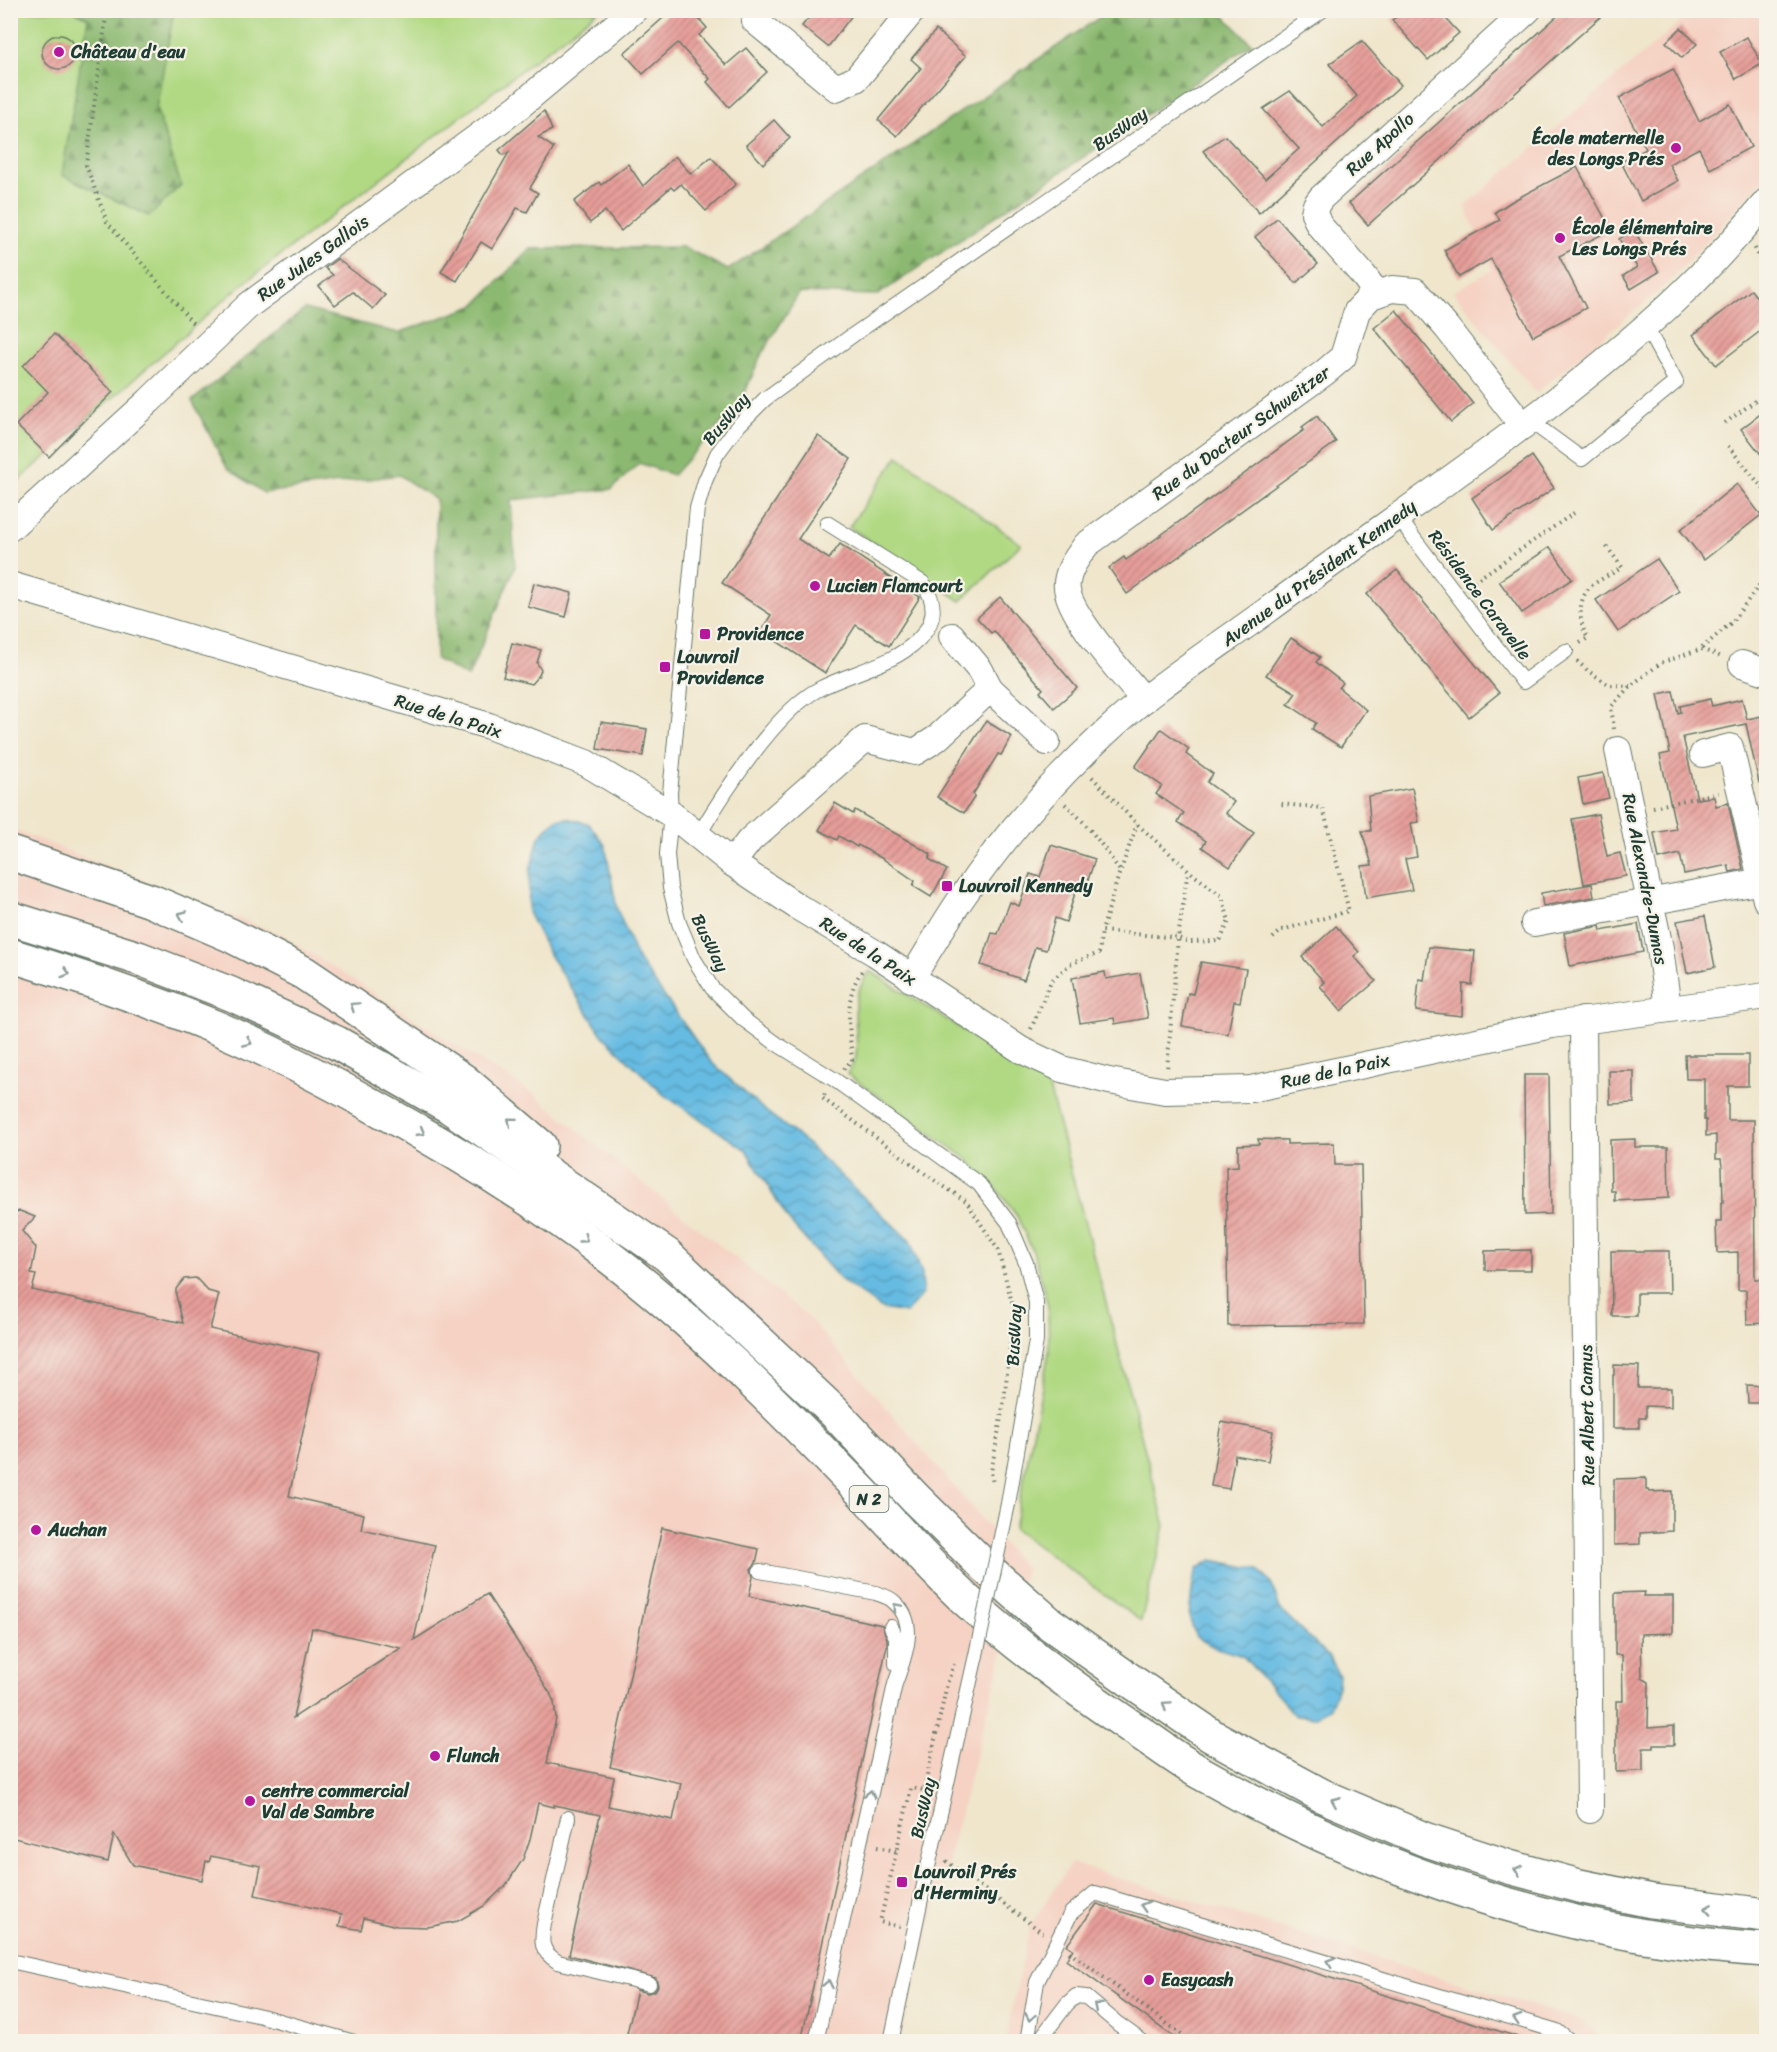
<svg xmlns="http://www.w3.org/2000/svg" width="1777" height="2052" font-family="Sriracha,sans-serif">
<defs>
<pattern id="forest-firs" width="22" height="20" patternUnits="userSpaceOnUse" patternTransform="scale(1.5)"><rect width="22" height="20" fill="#8cb971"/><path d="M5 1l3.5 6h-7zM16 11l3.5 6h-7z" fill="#72985e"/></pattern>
<pattern id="water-waves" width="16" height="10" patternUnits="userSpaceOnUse" patternTransform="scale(1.5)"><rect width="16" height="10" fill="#66bbe2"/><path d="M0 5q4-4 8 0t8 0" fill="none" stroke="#5399b8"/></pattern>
<pattern id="building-hatch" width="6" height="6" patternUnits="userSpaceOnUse" patternTransform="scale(1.5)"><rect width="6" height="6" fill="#e79e9a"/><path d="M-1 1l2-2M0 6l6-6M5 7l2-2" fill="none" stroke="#bb827e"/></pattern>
</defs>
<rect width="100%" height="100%" fill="#f7f3e8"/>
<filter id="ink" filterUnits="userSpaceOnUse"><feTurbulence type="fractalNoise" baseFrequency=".0167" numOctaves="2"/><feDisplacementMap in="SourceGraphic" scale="12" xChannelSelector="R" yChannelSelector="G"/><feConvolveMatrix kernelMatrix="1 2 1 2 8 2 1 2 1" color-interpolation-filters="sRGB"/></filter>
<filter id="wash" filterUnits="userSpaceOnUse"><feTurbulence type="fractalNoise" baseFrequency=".008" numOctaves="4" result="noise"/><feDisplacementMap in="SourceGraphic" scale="24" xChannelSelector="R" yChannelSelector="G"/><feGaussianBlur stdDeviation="1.35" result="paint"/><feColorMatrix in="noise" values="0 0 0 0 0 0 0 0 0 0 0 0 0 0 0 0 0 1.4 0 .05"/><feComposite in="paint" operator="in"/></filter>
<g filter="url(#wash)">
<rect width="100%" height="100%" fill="#efe6cc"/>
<g fill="#f5d2c3">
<polygon points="1693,11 1766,11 1766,177 1668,283 1536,393 1453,292 1492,270 1465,206"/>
<polygon points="10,828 282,935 532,1093 809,1318 1025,1569 900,2041 11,2041"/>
<polygon points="1071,1863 1582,2021 1603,2041 1005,2042 1030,1926"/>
</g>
<g fill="#b1d983" stroke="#688b5c" stroke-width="1.5">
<polygon points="11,11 598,11 238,288 11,487"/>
<polygon points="898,456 1021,544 961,601 849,527"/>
<path d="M870 971 1026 1070 1047 1080 1165 1526 1141 1621 1014 1529 1049 1352 1048 1306 1036 1259 1017 1216 995 1187 966 1158 847 1074C850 1069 855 1063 856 1057 860 1022 845 1004 870 971Z"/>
</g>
<g fill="url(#forest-firs)" stroke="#567b52" stroke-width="1.5">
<polygon points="74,11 174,11 156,108 181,185 149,216 62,175 88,18"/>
<polygon points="1109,11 1219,11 1252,44 878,295 799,293 760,357 741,402 673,475 639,463 612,489 511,500 515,567 468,677 436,659 436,500 399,475 264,493 227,468 192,401 305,309 398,333 474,306 530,249 684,247 728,270"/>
</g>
<g fill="url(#water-waves)" stroke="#427c8b" stroke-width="1.5">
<polygon points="568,818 589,824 605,845 617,909 637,958 711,1062 762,1108 804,1141 910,1241 922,1273 923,1294 906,1313 882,1309 840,1279 789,1221 746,1150 664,1095 603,1036 550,956 528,912 530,871 539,837 555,820"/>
<polygon points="1211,1560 1258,1569 1271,1583 1280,1609 1329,1657 1339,1676 1338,1687 1330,1707 1316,1717 1296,1716 1243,1656 1214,1647 1196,1637 1189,1617 1193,1582 1197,1569"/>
</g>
<g id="blocks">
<g fill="url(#building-hatch)" fill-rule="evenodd">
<polygon points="672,10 709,10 699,19 707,28 699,35 726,65 746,48 767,72 729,107 707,82 710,79 678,43 643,74 624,53"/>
<polygon points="815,10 856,10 828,47 802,26"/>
<polygon points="1407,10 1438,10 1459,33 1428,60 1392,20"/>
<polygon points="1564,10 1608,10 1368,225 1349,203"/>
<polygon points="1681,28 1697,44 1682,58 1666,42"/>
<polygon points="936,30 966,56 897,136 878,120 921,68 911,59"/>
<circle cx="59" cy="52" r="17"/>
<polygon points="1747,37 1762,64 1736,79 1720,52"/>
<polygon points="1362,41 1401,85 1259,213 1203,151 1225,136 1265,179 1299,149 1263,109 1290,91 1323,127 1357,96 1329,64"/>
<polygon points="1673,69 1699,121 1730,104 1751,147 1710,169 1699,148 1669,164 1678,181 1641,201 1621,162 1646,149 1619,98"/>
<polygon points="544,111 552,130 538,137 554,148 530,188 538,193 527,212 517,208 492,249 481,242 457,281 441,272 509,152 503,155 499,150"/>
<polygon points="774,120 790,138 763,164 746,145"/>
<polygon points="675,156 691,174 711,157 736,184 706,211 681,184 674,190 671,187 621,231 605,211 590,223 574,202 599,182 601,185 628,164 643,186"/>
<polygon points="1577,167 1611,230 1559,256 1586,308 1533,336 1491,259 1459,277 1444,250 1500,220 1495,212 1514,200"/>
<polygon points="1277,218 1318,264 1296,283 1255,237"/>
<polygon points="1634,230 1659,272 1631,289 1623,276 1637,267 1619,239"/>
<polygon points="337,259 385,295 373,309 353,292 335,305 319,286 333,275 325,268"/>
<polygon points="1751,290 1767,310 1767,326 1716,365 1693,335"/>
<polygon points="1396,310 1473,404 1451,422 1374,328"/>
<polygon points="54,334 113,392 49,457 16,425 48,392 23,366"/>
<polygon points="1767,409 1767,462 1741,429"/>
<polygon points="1317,416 1336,442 1127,594 1109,568 1124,557 1126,560 1146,546 1304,430 1302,427"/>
<polygon points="818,436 851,459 798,539 829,559 840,544 920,597 889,646 856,625 825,673 761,631 771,615 722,583"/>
<polygon points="1532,456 1554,488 1493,530 1472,498"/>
<polygon points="1737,484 1761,515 1704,560 1680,530"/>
<polygon points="1550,547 1572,579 1522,613 1499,581"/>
<polygon points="1657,559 1679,591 1618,632 1596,600"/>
<polygon points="1397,570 1499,693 1469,717 1367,594"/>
<polygon points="534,583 572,593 566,617 528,607"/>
<polygon points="1000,597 1077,688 1054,708 1040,692 1043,689 994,631 991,633 977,618"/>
<polygon points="1291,638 1320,657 1316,662 1343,683 1339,688 1366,710 1341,747 1312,729 1316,723 1288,704 1296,693 1266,675"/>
<polygon points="512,643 541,650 537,663 541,670 539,675 531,684 503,677"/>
<polygon points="1673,691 1678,713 1681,712 1680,706 1710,699 1712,706 1742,699 1747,719 1767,715 1767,782 1759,783 1746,724 1683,737 1697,799 1714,797 1716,806 1728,803 1743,869 1730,872 1728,865 1684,874 1680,854 1659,859 1654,833 1676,829 1660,755 1670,753 1658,694"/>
<polygon points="986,721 1012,737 1001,755 998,754 973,794 975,796 964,813 937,797"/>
<polygon points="601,722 647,729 643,756 597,749"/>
<polygon points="1161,729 1189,749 1186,754 1213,774 1207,782 1234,802 1226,813 1254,833 1230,867 1202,847 1206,841 1178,822 1184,813 1156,794 1162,786 1135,767"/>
<polygon points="1603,773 1609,798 1583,804 1578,778"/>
<polygon points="1412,788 1419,822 1411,823 1417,857 1405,859 1412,890 1366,898 1362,866 1372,865 1362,831 1371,831 1368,796"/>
<polygon points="835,803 853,814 855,810 931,854 929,859 947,870 931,897 913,886 915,881 883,859 858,845 857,847 839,836 837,840 819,830"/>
<polygon points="1598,814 1607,856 1620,853 1626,876 1584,884 1572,819"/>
<polygon points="1051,845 1095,859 1084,892 1076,890 1066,922 1055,918 1046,950 1035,947 1024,980 981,965 992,933 998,934 1010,902 1019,906 1030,874 1040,877"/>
<polygon points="1592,884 1594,897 1543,906 1541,893"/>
<polygon points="1705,916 1715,967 1687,973 1677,921"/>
<polygon points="1638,924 1643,952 1570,966 1564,933 1600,926 1601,931"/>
<polygon points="1336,926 1359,952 1354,956 1376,981 1341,1011 1320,986 1324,982 1302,957"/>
<polygon points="1429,947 1475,951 1472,985 1463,984 1462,1016 1416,1011 1419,979 1424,980"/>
<polygon points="1201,962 1246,969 1240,1002 1234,1001 1228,1034 1182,1026 1188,993 1193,994"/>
<polygon points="1105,972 1106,979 1140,973 1148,1018 1115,1024 1114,1018 1080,1023 1072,978"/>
<polygon points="1685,1055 1748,1055 1748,1086 1728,1086 1728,1120 1754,1120 1755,1279 1767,1279 1767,1323 1747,1324 1746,1290 1738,1290 1738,1252 1717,1253 1716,1222 1721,1222 1721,1203 1723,1202 1722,1167 1721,1159 1716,1159 1716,1135 1706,1136 1706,1120 1704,1120 1704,1079 1686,1079"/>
<polygon points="1609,1071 1634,1071 1634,1103 1610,1104"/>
<polygon points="1524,1075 1549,1075 1551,1214 1525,1215"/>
<polygon points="1258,1139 1287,1140 1287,1144 1334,1143 1335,1165 1361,1165 1364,1324 1228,1326 1226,1167 1238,1166 1238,1145 1259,1144"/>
<polygon points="1635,1139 1635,1147 1668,1147 1669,1198 1615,1201 1615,1191 1611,1191 1610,1140"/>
<path d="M20 1211 35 1217 22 1231 36 1248 31 1274 36 1275 32 1290 183 1323 176 1295V1289L184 1279 196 1278 208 1291 219 1294 210 1329 320 1353 289 1496 364 1514 361 1529 435 1545 414 1640 487 1594 550 1693 554 1702 556 1718 547 1763 614 1777 608 1806 673 1820 681 1783 610 1767 662 1528 759 1549 756 1563 751 1569 753 1577 749 1596 882 1625 887 1639V1646L801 2042H625L637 1990 647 1993 655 1991 658 1986 656 1978 569 1955 600 1815 554 1805V1807L538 1803 530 1839 523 1859 506 1885 484 1906 458 1921 428 1927 397 1926 364 1918 361 1930 339 1926 342 1914 255 1895 261 1866 211 1856 209 1862 206 1861 202 1880 133 1865 114 1834 108 1862 10 1837V1213ZM312 1628 401 1648 293 1718Z"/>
<polygon points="1531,1250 1531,1270 1485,1270 1485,1251"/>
<polygon points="1611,1251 1669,1251 1670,1293 1637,1293 1637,1316 1612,1316"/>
<polygon points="1614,1365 1639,1366 1638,1388 1671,1388 1671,1407 1646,1406 1646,1418 1639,1418 1639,1428 1613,1428 1613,1375 1614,1375"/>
<polygon points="1747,1385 1767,1386 1767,1403 1748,1403"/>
<polygon points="1221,1422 1273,1431 1268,1461 1235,1455 1229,1489 1211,1486"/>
<polygon points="1646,1478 1646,1490 1648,1490 1649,1492 1672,1491 1672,1531 1640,1533 1640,1544 1614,1545 1614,1479"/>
<polygon points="1645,1592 1644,1596 1673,1596 1673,1633 1641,1634 1642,1678 1649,1682 1648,1728 1674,1726 1674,1745 1654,1745 1654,1748 1643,1748 1643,1771 1616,1772 1616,1701 1623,1701 1622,1655 1615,1655 1615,1593"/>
<polygon points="1097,1904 1521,2038 1521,2042 1181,2042 1066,1960 1073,1949 1067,1945"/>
</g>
</g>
</g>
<g filter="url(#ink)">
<use href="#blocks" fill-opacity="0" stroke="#687869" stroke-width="1.5"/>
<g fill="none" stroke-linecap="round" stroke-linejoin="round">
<defs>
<g id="lane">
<polyline points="1530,421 1582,459 1676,382 1646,327"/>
<polyline points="1397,516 1523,682 1566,651"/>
<path d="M698 836C723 794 776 711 819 689 851 672 891 666 918 640 936 622 937 603 923 583L827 523"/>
<polyline points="1008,1504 1036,1341 1036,1302 1026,1263 1009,1223 979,1184 835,1080 777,1044 743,1019 712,988 694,959 679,923 670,888 667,854 671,814 670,793 697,508 705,481 717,454 737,427 765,399 853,335 1323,10"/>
<path d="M760 1571 876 1593C881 1595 889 1597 893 1601 920 1623 904 1658 895 1684L816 2042"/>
<polyline points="891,1627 896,1637 896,1664"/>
<path d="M568 1818 544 1924C541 1942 540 1951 558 1962L649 1984"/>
<polyline points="10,1961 261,2016 354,2042"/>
<polyline points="891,2042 923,1889 976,1655"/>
<polyline points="1027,2042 1037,1982 1071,1913 1095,1893 1557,2031 1570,2042"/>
<polyline points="1038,2042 1067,2004 1076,1996 1086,1997 1118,2024 1143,2042"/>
</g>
<g id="street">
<polyline points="755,21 836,88 856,79 913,10"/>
<polyline points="1377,294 1364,276 1319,225 1314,213 1316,205 1321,198 1528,10"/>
<polyline points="10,528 149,401 249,305 517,108 634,10"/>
<polyline points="10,585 489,726 586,763 671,814 732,863 798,907 875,953 1021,1050 1062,1069 1109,1081 1165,1091 1251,1089 1552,1025 1766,996"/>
<polyline points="952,636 980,670 990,689 1047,742"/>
<polyline points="1742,664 1766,672"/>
<path d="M1144 700C1126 678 1062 609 1067 582 1069 567 1078 557 1086 545L1324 373 1343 357 1357 311 1371 296 1392 289 1415 291 1447 328 1523 426"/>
<polyline points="1618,750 1660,948 1668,1008"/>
<polyline points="1703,754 1730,747 1766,900"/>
<polyline points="732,863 750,840 865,739 915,752 936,739 990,689"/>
<polyline points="1534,923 1762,881 1766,878"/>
<path d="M911 979C928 952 943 925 961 899 1001 840 1049 785 1102 736 1151 689 1210 652 1265 612 1392 518 1525 432 1644 328 1688 290 1729 247 1766 202"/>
<polyline points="1583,1020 1590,1810"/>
</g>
<g id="highway">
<polyline points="10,853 151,901 230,935 304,973 464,1081 540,1146"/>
<polyline points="10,918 138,958 231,994 337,1043 450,1107 667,1255 834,1412 914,1497 982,1564 1049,1623 1134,1683 1212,1736 1323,1796 1424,1839 1509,1867 1579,1886 1652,1901 1766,1915"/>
<path d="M10 955C80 977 148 999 215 1027 269 1050 321 1077 373 1106 454 1150 534 1199 608 1256 696 1323 781 1409 858 1488 894 1525 928 1565 966 1600 1018 1647 1072 1687 1130 1726 1153 1741 1175 1758 1199 1772 1373 1871 1566 1938 1766 1950"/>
</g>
</defs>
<use href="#lane" stroke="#687869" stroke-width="16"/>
<use href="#street" stroke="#687869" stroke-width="28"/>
<use href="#highway" stroke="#687869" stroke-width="36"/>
<g stroke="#687869" stroke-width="4" stroke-dasharray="1.5 4.5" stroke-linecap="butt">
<polyline points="107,10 86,165 107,222 195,326"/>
<polyline points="1755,248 1766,271"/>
<polyline points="1725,423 1766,393"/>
<polyline points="1728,446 1766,492"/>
<polyline points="1469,585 1574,513"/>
<path d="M1580 643 1588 638C1579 625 1577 601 1589 588 1597 580 1613 574 1622 567L1604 543"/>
<polyline points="1702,648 1732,622 1766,576"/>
<polyline points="1577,661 1588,671 1610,685 1630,686"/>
<polyline points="1614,729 1611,707 1630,686 1661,663 1701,649 1722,657"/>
<polyline points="1092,777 1137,824 1194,875 1222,896 1229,921 1220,941 1189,942 1178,938 1188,870"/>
<path d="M1065 804C1087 823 1103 846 1120 871L1102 931 1178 938 1167 1070"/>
<polyline points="1653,807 1718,793"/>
<polyline points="1121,870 1137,824"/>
<polyline points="1273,938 1282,930 1349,911 1323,808 1281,804"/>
<polyline points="1031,1029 1051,981 1070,964 1099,953 1102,931"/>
<path d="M844 1069 852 1060C850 1031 843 996 862 971"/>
<polyline points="825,1094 822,1098 934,1180 966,1201 998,1250 1014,1310 1004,1401 991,1472 993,1484"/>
<polyline points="877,1847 896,1851"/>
<polyline points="946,1861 1043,1933"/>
<polyline points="900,1927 880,1922 911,1788 924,1790 947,1684 954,1664"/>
<polyline points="1069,1952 1192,2042"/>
</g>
<use href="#lane" stroke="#fff" stroke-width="14"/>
<use href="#street" stroke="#fff" stroke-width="26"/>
<use href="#highway" stroke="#fff" stroke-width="33"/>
<defs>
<polyline id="lane-bridge" points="976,1655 1008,1504"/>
</defs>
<use href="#lane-bridge" stroke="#687869" stroke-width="16" stroke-linecap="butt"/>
<use href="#lane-bridge" stroke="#fff" stroke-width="14"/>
</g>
<defs><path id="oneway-chevron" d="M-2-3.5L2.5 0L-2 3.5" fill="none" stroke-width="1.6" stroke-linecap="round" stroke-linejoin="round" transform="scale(1.5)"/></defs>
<g stroke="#8f9e9a">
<use href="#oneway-chevron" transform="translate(182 915) rotate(-157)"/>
<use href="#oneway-chevron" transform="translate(66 973) rotate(18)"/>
<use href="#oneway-chevron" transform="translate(354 1006) rotate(-146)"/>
<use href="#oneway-chevron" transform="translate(248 1042) rotate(25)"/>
<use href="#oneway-chevron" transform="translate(511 1121) rotate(-140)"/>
<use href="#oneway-chevron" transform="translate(421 1132) rotate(30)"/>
<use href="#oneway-chevron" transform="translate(584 1239) rotate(36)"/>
<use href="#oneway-chevron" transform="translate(897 1607) rotate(-131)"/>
<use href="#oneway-chevron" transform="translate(1166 1705) rotate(-146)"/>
<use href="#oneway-chevron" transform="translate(870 1794) rotate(-77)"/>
<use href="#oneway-chevron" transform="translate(1335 1801) rotate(-157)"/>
<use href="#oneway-chevron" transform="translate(1518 1870) rotate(-165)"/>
<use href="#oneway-chevron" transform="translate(1144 1906) rotate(-163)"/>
<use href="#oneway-chevron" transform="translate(1708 1909) rotate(-172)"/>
<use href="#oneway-chevron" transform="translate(1330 1962) rotate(-163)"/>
<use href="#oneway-chevron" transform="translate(828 1984) rotate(-78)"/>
<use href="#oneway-chevron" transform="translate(1097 2006) rotate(-140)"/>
<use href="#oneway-chevron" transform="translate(1030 2017) rotate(100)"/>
<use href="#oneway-chevron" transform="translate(1517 2019) rotate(-163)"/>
</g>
</g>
<g fill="#b5179e" stroke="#f7f3e8" stroke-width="2">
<circle cx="59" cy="52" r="6"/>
<circle cx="1676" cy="148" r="6"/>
<circle cx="1560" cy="238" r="6"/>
<circle cx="815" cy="586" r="6"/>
<rect x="699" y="628" width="12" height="12" rx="3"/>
<rect x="659" y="661" width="12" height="12" rx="3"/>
<rect x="941" y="880" width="12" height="12" rx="3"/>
<circle cx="36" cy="1530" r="6"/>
<circle cx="435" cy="1756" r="6"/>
<circle cx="250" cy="1801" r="6"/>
<rect x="896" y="1876" width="12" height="12" rx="3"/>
<circle cx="1149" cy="1980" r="6"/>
</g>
<g text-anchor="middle" stroke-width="4.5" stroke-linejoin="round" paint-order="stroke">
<rect fill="#f7f3e8" stroke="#60746a" stroke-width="1.5" x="849.5" y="1486" width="39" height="26" rx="4.5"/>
<g font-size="16" font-weight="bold" fill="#1f3d34">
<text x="869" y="1505">N 2</text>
</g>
<g font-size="18" font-weight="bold" fill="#1f3d34" stroke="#f7f3e8" text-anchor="start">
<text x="71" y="58">Château d'eau</text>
<text x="1664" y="144" text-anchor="end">École maternelle<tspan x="1664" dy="21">des Longs Prés</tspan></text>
<text x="1572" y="234">École élémentaire<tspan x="1572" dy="21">Les Longs Prés</tspan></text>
<text x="827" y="592">Lucien Flamcourt</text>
<text x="717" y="640">Providence</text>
<text x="677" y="663">Louvroil<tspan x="677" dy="21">Providence</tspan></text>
<text x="959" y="892">Louvroil Kennedy</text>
<text x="48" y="1536">Auchan</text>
<text x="447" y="1762">Flunch</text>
<text x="262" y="1797">centre commercial<tspan x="262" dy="21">Val de Sambre</tspan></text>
<text x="914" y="1878">Louvroil Prés<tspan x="914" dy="21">d'Herminy</tspan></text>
<text x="1161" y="1986">Easycash</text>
</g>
<g font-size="18" fill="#1f3d34" stroke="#f7f3e8">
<text transform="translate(1120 129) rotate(-35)" y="6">BusWay</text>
<text transform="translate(1380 144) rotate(-42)" y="6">Rue Apollo</text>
<text transform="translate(313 258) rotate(-36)" y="6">Rue Jules Gallois</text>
<text transform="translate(726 419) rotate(-50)" y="6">BusWay</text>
<text transform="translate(1241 433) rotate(-36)" y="6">Rue du Docteur Schweitzer</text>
<text transform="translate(1319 573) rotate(-36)" y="6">Avenue du Président Kennedy</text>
<text transform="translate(1480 595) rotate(53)" y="6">Résidence Caravelle</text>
<text transform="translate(448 716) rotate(17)" y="6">Rue de la Paix</text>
<text transform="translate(1645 879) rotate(79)" y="6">Rue Alexandre-Dumas</text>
<text transform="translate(710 943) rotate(64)" y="6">BusWay</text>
<text transform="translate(868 951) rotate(33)" y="6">Rue de la Paix</text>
<text transform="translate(1335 1071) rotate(-12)" y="6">Rue de la Paix</text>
<text transform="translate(1014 1335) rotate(-87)" y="6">BusWay</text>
<text transform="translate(1587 1415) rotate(-91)" y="6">Rue Albert Camus</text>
<text transform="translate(923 1808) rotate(-77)" y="6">BusWay</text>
</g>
</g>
<rect width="1777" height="2052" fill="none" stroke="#f7f3e8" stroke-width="36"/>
</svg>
